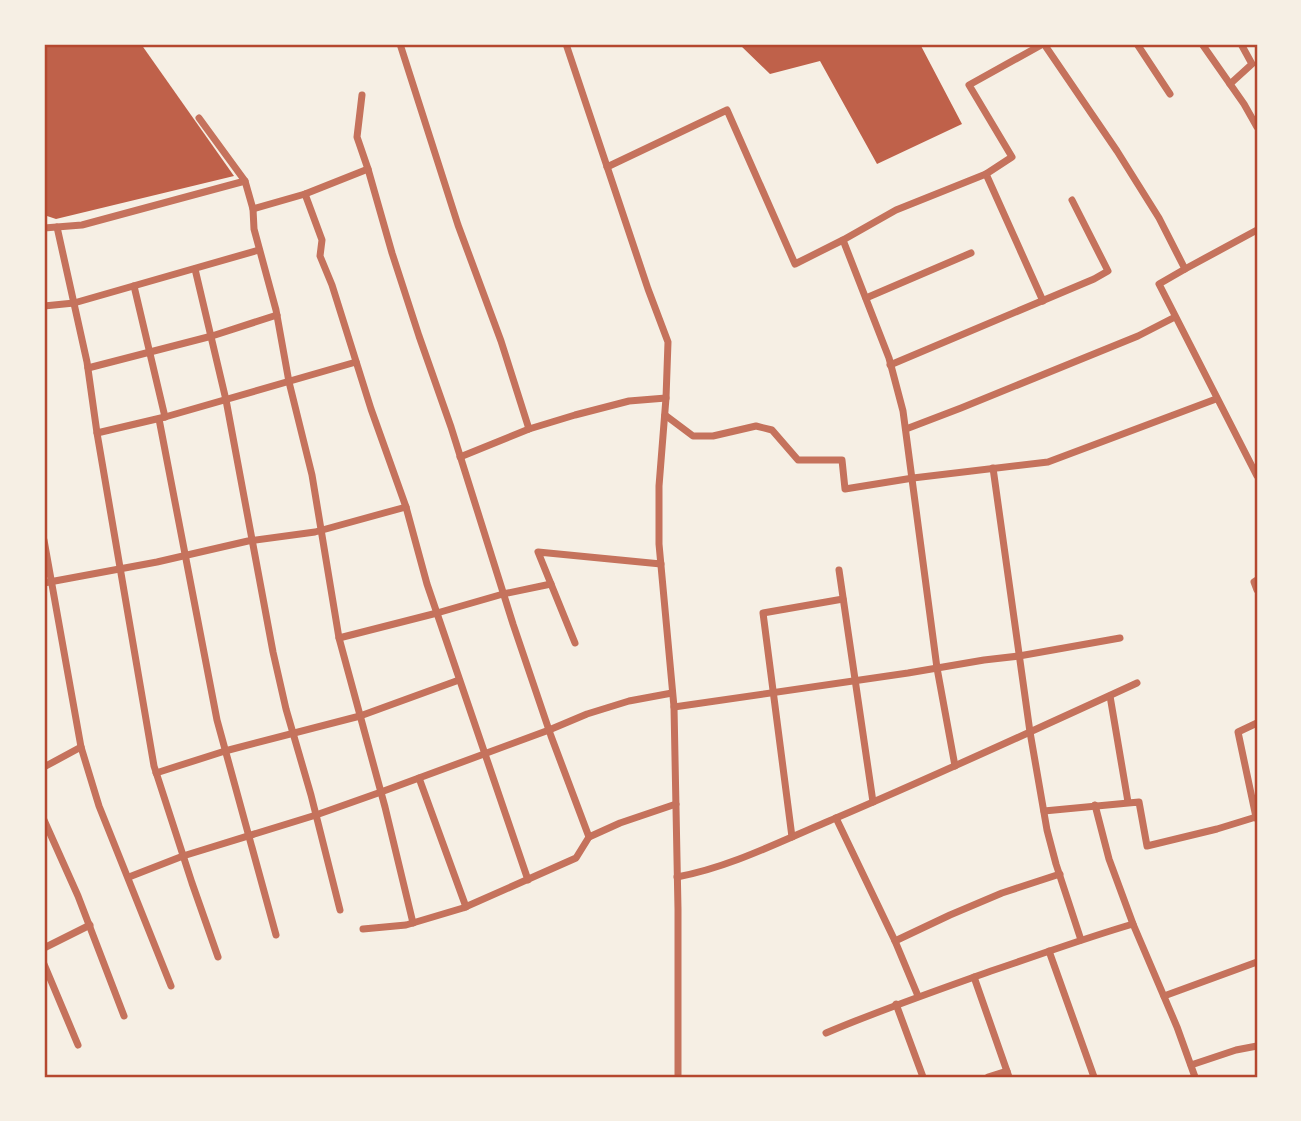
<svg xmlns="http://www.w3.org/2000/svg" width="1301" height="1121" font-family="'Golos Text',sans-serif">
<rect width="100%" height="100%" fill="#f6efe4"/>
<g fill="#bf614a">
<polygon points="44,44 141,44 234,176 56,219 44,215"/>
<polygon points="739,44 920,44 962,124 877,164 820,61 770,74"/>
</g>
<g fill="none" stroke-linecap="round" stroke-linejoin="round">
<g stroke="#c5725c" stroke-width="7">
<polyline points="400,44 458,225 501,341 529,429"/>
<polyline points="566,44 648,289 668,342 666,398 659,486 659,544 674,707 678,909 678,1077"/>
<polyline points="1044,44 1117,151 1159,218 1185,269 1159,284 1257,476"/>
<polyline points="1137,44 1170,94"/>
<polyline points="1202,44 1244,104 1257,127"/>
<polyline points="1230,84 1252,64 1241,44"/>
<polyline points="362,95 357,137 368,169 392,253 419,336 451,427 513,624 551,736 589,837"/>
<polyline points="199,118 245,181 253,209 254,229 276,310 289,382 312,475 339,638 385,807 413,923"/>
<polyline points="607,167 727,110 795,264 843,240 896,210 986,174 1012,157 969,85 1043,44"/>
<polyline points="986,174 1043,301"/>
<polyline points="305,194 322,240 320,256 332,285 371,409 406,507 427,584 528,880"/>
<polyline points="253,209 305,194 368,169"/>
<polyline points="57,227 87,362 97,433 154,766 192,883 218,957"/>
<polyline points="44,228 82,225 245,181"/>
<polyline points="843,240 889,358 903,411 937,668 955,766"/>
<polyline points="195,269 226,400 273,652 286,709 311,795 340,910"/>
<polyline points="1185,269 1257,230"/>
<polyline points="134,286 165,417"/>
<polyline points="866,298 971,253"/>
<polyline points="44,306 74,303 259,250"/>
<polyline points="890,365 1094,279 1108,271 1072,200"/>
<polyline points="88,368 212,336 277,315"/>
<polyline points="665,415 693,436 713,436 756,426 772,430 798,460 842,460 845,489 913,478 1048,462 1216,399"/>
<polyline points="159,419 217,720 276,935"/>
<polyline points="906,429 961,408 1138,336 1175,317"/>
<polyline points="97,433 165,417 356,362"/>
<polyline points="460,457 529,429 575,415 629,401 666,398"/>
<polyline points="993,468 1030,732 1047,830 1056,864 1081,940"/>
<polyline points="44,540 81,747 99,806 171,986"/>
<polyline points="839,570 873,802"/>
<polyline points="1257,580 1254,582 1257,590"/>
<polyline points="44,583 157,562 248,541 315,532 406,507"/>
<polyline points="339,638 437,613 503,594 551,584"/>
<polyline points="575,643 538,552 661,564"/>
<polyline points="1110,696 1128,802"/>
<polyline points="674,707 908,673 984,660 1019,656 1120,638"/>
<polyline points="44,767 81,747"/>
<polyline points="156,773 225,751 360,716 459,680"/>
<polyline points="419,778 466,907"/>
<polyline points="1095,805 1109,859 1133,924 1177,1027 1195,1077"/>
<polyline points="1044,811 1139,802 1147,846 1217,829 1256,817 1257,819"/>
<polyline points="1256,817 1238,732 1257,723"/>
<polyline points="836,818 895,941 918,996"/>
<polyline points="44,820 78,896 124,1016"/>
<polyline points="792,837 763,613 843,599"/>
<polyline points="129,877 183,856 316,815 381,792 549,730 587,714 629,701 672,693"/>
<path d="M677 877C732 867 785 839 836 818 937 775 1037 729 1137 683"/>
<polyline points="363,929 406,925 463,908 576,858 589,837 620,823 676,804"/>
<polyline points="895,941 950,915 1002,893 1060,874"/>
<polyline points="44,948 90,925"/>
<polyline points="1049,951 1094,1077"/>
<polyline points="44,964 78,1045"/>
<polyline points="974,977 1009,1077"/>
<polyline points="1164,996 1257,962"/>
<polyline points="896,1004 923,1077"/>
<path d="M826 1033C880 1010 935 991 991 971 1039 955 1085 938 1133 924"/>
<polyline points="1191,1065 1236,1050 1257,1046"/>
<polyline points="988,1077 1007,1071"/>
</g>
</g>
<rect width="1301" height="1121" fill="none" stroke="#f6efe4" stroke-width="91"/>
<rect x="46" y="46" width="1210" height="1030" fill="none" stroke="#b5482f" stroke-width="2.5"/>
</svg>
